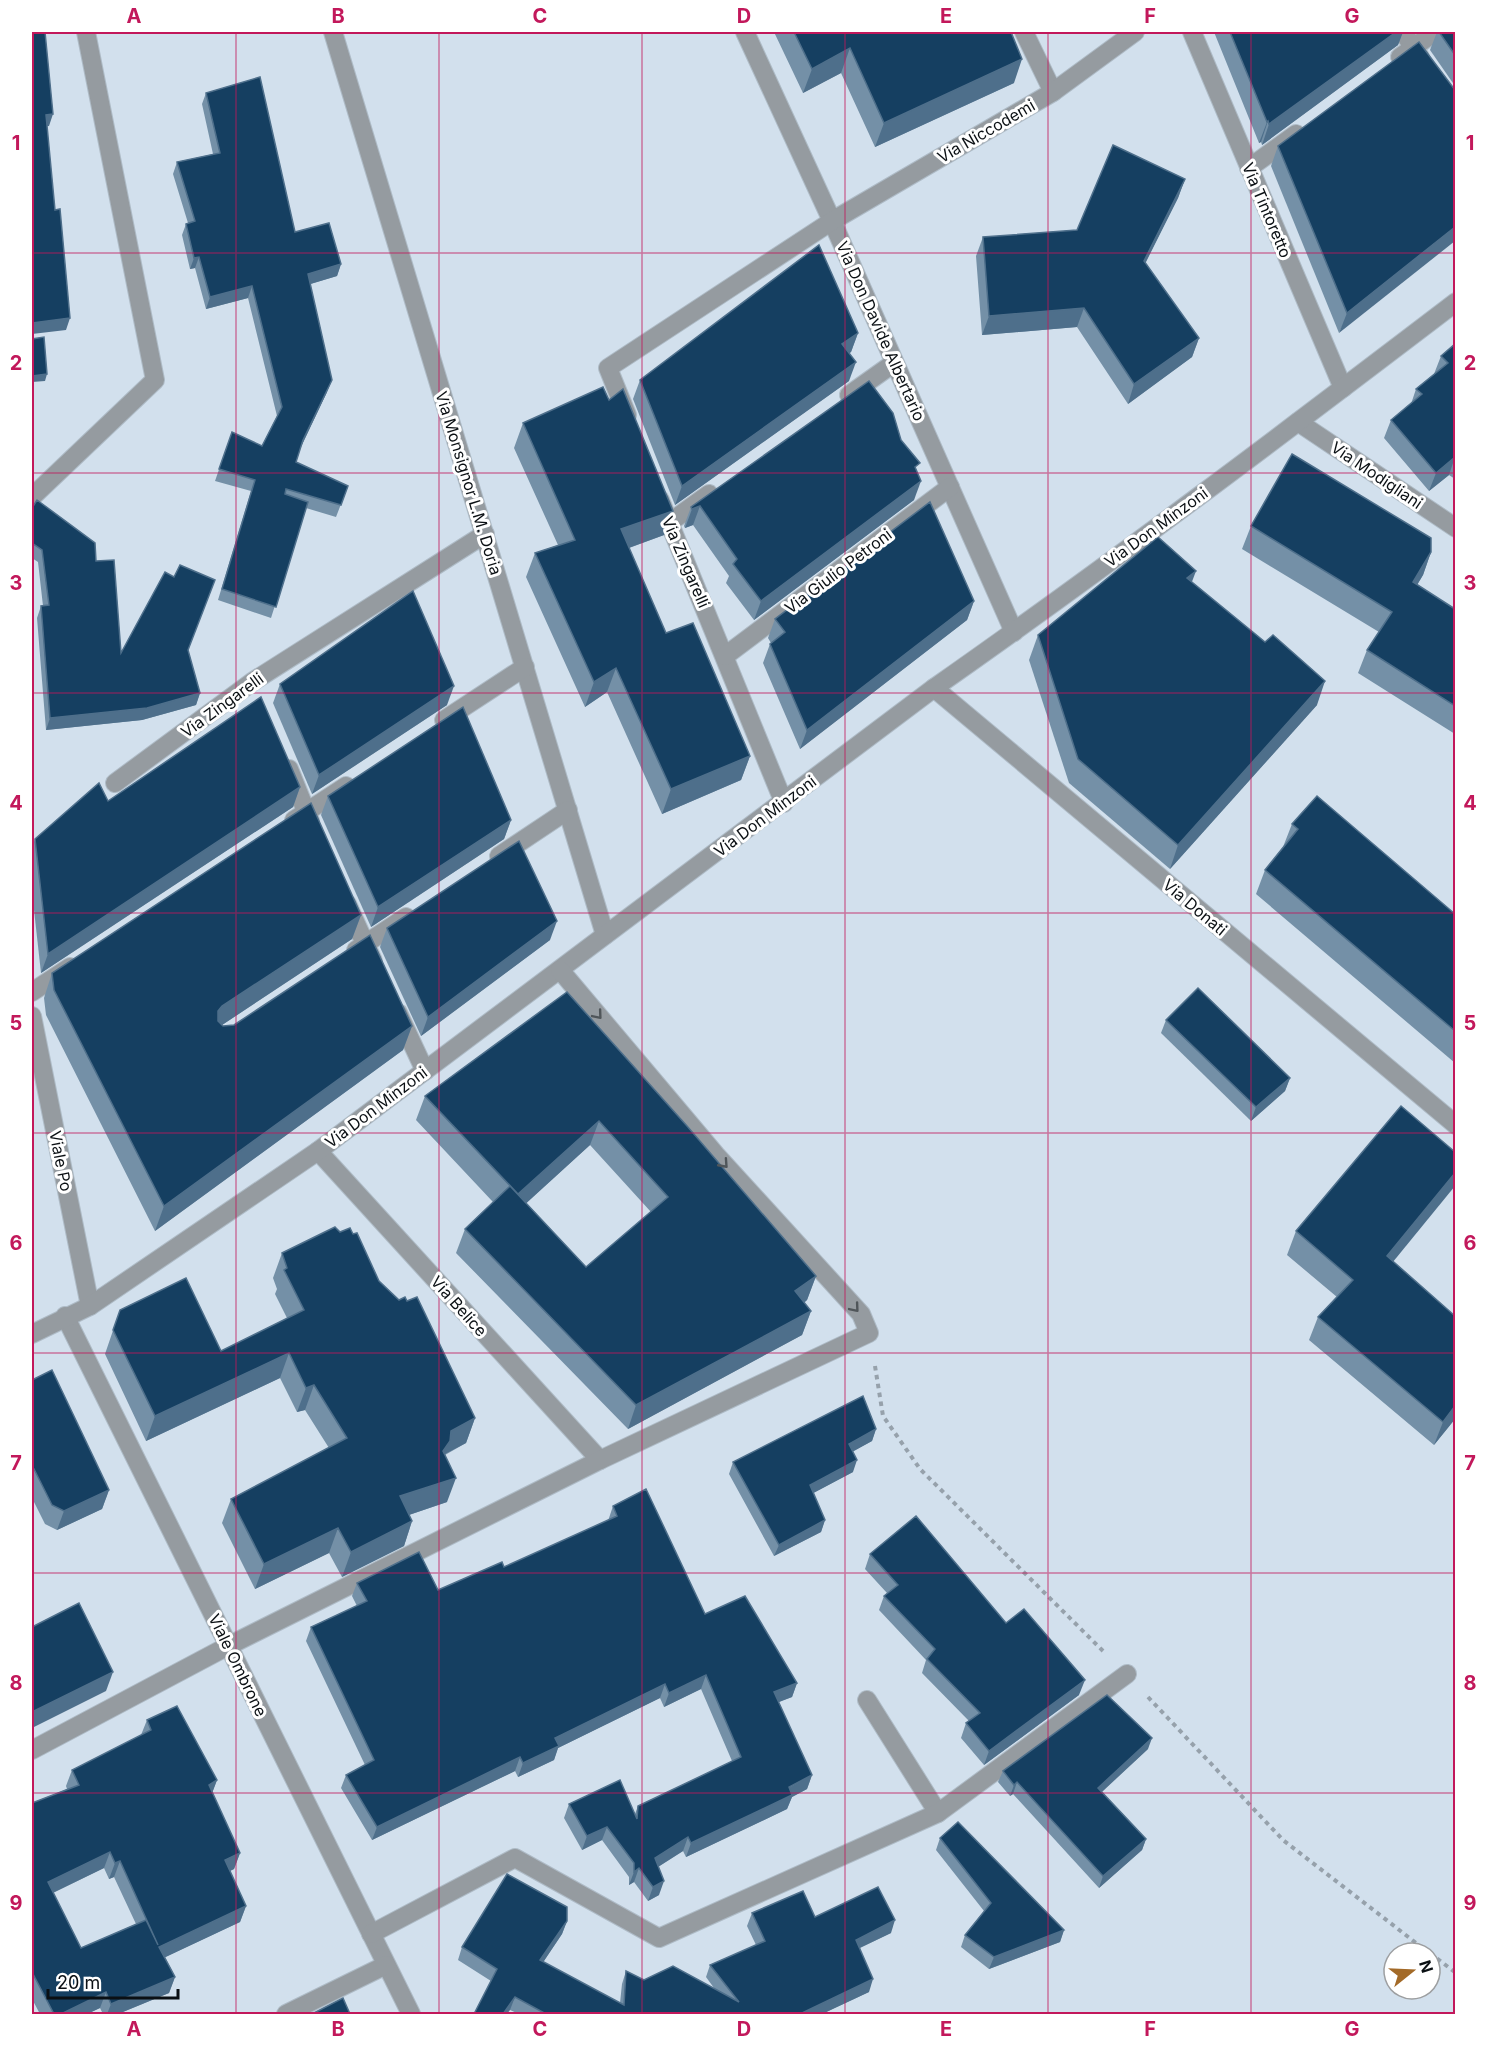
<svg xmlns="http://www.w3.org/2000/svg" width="1487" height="2046" font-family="Inter,sans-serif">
<rect width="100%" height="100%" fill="#d2e0ed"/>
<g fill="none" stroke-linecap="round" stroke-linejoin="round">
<defs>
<g id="minor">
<polyline points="333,32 605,935"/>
<polyline points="745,32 832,221 1014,632"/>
<polyline points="1024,32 1053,92"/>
<polyline points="1192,32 1343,388"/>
<polyline points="1403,32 1420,57"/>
<polyline points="1400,57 1435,32"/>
<polyline points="1249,168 1296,134"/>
<polyline points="849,395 894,363"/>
<polyline points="627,415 608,368 832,221 1053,92 1135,32"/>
<polyline points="1298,422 1456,528"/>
<polyline points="32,497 155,380 86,32"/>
<polyline points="660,500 784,803"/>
<polyline points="669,523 709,494"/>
<polyline points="725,656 950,487"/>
<polyline points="934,688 1456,1125"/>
<polyline points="444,720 525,667"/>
<polyline points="289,769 310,821"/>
<polyline points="115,783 252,682 485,534"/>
<polyline points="294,820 346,786"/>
<polyline points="499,856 568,810"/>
<polyline points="347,904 373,961"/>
<polyline points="356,950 406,917"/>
<polyline points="32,992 70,967"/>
<polyline points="398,1013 425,1071"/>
<polyline points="32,1016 90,1306"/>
<polyline points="318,1151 600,1460"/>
<polyline points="65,1316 411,2014"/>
<path d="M32 1334 90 1306 318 1151 934 688C1111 564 1284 433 1456 302"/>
<polyline points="867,1700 938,1813"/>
<polyline points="32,1750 228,1646 600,1460 869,1333 861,1314 716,1155 560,970"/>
<polyline points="371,1934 515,1858 659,1938 938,1813 1127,1674"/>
<polyline points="286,2014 386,1965"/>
</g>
</defs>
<use href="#minor" stroke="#aebbc6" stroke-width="20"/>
<g stroke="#96a1ab" stroke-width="4" stroke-dasharray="4.5 4.5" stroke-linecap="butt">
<polyline points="875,1366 883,1416 920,1469 1103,1651"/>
<polyline points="1148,1697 1283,1840 1429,1953"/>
<polyline points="1430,1953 1456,1973"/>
</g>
<use href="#minor" stroke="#959ba0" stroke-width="18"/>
</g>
<g fill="#7490a7" fill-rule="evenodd">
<polygon points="774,32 1011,32 1014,83 875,147 841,73 803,93"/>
<polygon points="1214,32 1403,32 1398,45 1262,145 1261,142 1259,143"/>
<polygon points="1437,32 1455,32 1455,86 1430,50"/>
<polygon points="1455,90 1339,333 1271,166 1278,146"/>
<polygon points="206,93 295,232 341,264 337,276 310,284 327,392 300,449 296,462 348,486 336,517 306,508 271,618 218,600 251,491 215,481 232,432 262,446 277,416 248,298 206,309 195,268 190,269 182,235 186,224 188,223 173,174 177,162 213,154 202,104"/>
<polygon points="1185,179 1178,198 1145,263 1199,338 1192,357 1128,404 1077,327 982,335 976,256 983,237 1077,230"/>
<polygon points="858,333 851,352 849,353 849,381 675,505 633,399 640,380"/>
<polygon points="1455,344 1455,479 1449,475 1429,491 1384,438 1391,420 1411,404 1416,389 1434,374 1441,356"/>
<polygon points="609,400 673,511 664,535 629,548 666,633 750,756 741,780 662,814 607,692 585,707 526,577 535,553 558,545 514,448 523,423"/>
<polygon points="901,440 917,471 914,500 754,620 726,583 729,576 693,525 685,528 684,526 691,507"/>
<polygon points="32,508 96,561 121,653 188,650 200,693 196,705 142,720 46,730 37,618 41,606 43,606 38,562 32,558"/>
<polygon points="1251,526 1431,552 1423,575 1417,585 1455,609 1455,734 1358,673 1367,650 1379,632 1242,549"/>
<polygon points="1192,582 1317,705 1170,869 1069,783 1029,660 1038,635"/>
<polygon points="974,601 967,620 800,749 763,663 770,644 771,643 768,638 775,619"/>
<polygon points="280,684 447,705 312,794 273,703"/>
<polygon points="300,787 293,807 41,973 32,892 32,848 35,839"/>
<polygon points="328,796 511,820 504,839 371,927 321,815"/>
<polygon points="1292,824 1455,914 1455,1063 1256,894 1265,870 1283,847"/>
<polygon points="361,915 352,939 222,1025 223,1026 412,1026 403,1050 155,1231 46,1015 44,998 52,973"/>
<polygon points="387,928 550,940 421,1036 380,947"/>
<path d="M567 992 816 1276 807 1300 804 1303 811 1311 802 1335 628 1429 456 1253 465 1229 493 1202 416 1120 425 1096ZM590 1145 651 1212 586 1267 526 1203Z"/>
<polygon points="1166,1020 1290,1078 1285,1091 1251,1121 1161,1033"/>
<polygon points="1296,1231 1393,1261 1455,1419 1434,1445 1309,1340 1318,1317 1337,1297 1287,1255"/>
<polygon points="340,1232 353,1234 379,1281 475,1418 466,1443 445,1455 447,1502 409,1515 412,1521 404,1546 342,1577 329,1553 255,1589 222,1523 231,1499 329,1448 305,1410 297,1412 280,1378 146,1441 105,1354 120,1310 221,1351 287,1318 275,1294 277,1289 273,1278 282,1253"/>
<polygon points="32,1380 109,1490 102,1509 57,1530 45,1524 32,1498"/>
<polygon points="876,1429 872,1441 853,1451 853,1472 813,1493 825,1520 821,1532 774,1556 729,1474 733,1462"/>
<polygon points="613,1506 705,1614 797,1683 792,1697 778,1702 812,1775 807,1789 792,1797 787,1809 686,1857 683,1851 658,1867 659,1895 648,1901 634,1882 629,1885 629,1877 602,1840 582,1850 564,1818 569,1804 635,1814 638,1806 732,1761 701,1689 664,1707 660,1698 558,1748 554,1760 518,1777 515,1771 372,1840 341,1788 346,1775 365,1765 306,1641 311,1627 357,1606 352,1596 357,1583 438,1590 504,1567 608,1521"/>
<polygon points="870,1554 1006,1623 1079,1695 984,1765 961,1738 966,1723 969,1721 922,1673 926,1660 879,1610 884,1596 887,1593 865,1569"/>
<path d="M147 1720 217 1780 212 1793 240 1853 234 1869 230 1871 246 1906 240 1922 165 1957 175 1977 169 1993 118 2014H103L100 2008 87 2014H40L32 1999V1803L67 1789 66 1786 72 1770 141 1735ZM104 1868 109 1879 114 1877 136 1924 81 1948 53 1893Z"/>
<polygon points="1148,1749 1102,1792 1146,1839 1142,1850 1099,1888 1013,1794 1010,1796 998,1782 1003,1771"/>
<polygon points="940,1838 1064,1930 1060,1942 989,1969 961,1947 965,1935 984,1911 936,1850"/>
<polygon points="752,1913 815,1917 891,1933 860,1948 869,1992 822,2014 519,2014 510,2010 491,1981 458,1960 462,1947 567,1921 562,1934 543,1962 620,2003 622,1984 626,1971 644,1980 714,1988 706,1977 710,1965 756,1945 747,1926"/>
</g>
<g fill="#4e6f8b">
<polygon points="1396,32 1403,32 1398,45 1262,145 1269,124"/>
<polygon points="850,48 841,73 803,93 812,69"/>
<polygon points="1022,59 1014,83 875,147 884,123"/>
<polygon points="53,114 49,126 41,127 46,115"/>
<polygon points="1268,121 1261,142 1259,143 1267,122"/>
<polygon points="1185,179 1178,198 1137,280 1144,261"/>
<polygon points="1455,227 1455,241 1339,333 1347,313"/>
<polygon points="199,257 195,268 190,269 194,258"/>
<polygon points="341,264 337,276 304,286 308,274"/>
<polygon points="252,286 248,298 206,309 210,297"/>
<polygon points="1084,308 1077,327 982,335 989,316"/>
<polygon points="70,318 66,330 32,334 32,323"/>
<polygon points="858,333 851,352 836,363 842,344"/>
<polygon points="1199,338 1192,357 1128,404 1134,384"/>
<polygon points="856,362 849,381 675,505 682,486"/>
<polygon points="47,374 45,381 32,382 32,376"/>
<polygon points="332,380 327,392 299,451 303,440"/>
<polygon points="1455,457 1449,475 1429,491 1436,473"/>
<polygon points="921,481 914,500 754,620 761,601"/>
<polygon points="700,506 693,525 685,528 692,509"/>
<polygon points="673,511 664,535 612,554 621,529"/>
<polygon points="1431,552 1423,575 1405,605 1413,582"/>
<polygon points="1196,571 1187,595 1187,578"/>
<polygon points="974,601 967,620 800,749 807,730"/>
<polygon points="616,668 607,692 585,707 594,682"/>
<polygon points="1325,681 1317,705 1170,869 1178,845"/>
<polygon points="454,686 447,705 312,794 319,775"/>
<polygon points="200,693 196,705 142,720 46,730 50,718"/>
<polygon points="750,756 741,780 662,814 671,789"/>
<polygon points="300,787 293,807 41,973 48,954"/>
<polygon points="511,820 504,839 371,927 378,907"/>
<polygon points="361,915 352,939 213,1031 218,1011 222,1006"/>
<polygon points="557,921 550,940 421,1036 428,1017"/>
<polygon points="412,1026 403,1050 155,1231 164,1206"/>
<polygon points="1290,1078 1285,1091 1251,1121 1256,1107"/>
<polygon points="599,1121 590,1145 509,1219 518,1194"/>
<polygon points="1455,1173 1455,1186 1379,1279 1387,1256"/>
<polygon points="816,1276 807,1300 786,1316 795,1291"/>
<polygon points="811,1311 802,1335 628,1429 636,1405"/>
<polygon points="289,1353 280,1378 146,1441 155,1416"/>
<polygon points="314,1385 305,1410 297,1412 306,1388"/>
<polygon points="1455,1406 1455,1419 1434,1445 1443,1422"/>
<polygon points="475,1418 466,1443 445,1454 441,1465 443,1451 451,1431"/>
<polygon points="876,1429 872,1441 845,1456 849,1444"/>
<polygon points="857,1460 853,1472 806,1497 810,1485"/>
<polygon points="456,1478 447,1502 391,1521 400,1496"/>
<polygon points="109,1490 102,1509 57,1530 64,1511"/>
<polygon points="825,1520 821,1532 774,1556 779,1545"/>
<polygon points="412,1521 404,1546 342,1577 351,1552"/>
<polygon points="338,1528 329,1553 255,1589 264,1564"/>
<polygon points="113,1672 106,1691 32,1728 32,1712"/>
<polygon points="706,1675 701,1689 664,1707 669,1693"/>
<polygon points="1085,1680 1079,1695 984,1765 989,1751"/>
<polygon points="797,1683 792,1697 769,1706 774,1692"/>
<polygon points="665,1684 660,1698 558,1748 554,1760 518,1777 523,1763 555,1738"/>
<polygon points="1152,1738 1148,1749 1094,1799 1098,1788"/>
<polygon points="520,1757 515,1771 372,1840 377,1827"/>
<polygon points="812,1775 807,1789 792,1797 787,1809 686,1857 691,1843"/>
<polygon points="217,1780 211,1796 209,1785"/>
<polygon points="1017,1782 1013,1794 1010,1796 1014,1785"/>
<polygon points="607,1827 602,1840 582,1850 587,1836"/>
<polygon points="688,1837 683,1851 650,1872 655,1858"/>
<polygon points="1146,1839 1142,1850 1099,1888 1103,1876"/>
<polygon points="110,1852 104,1868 42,1898 48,1882"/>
<polygon points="240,1853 234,1869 219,1876 225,1860"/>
<polygon points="120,1861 114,1877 109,1879 115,1863"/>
<polygon points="639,1868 634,1882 629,1885 634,1872"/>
<polygon points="664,1881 659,1895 648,1901 653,1887"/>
<polygon points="246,1906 240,1922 153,1963 159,1947"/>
<polygon points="895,1920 891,1933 851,1952 856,1940"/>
<polygon points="567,1921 562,1934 536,1973 540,1960"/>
<polygon points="1064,1930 1060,1942 989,1969 994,1957"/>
<polygon points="175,1977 169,1993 118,2014 107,2014 111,2004"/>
<polygon points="873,1979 869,1992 822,2014 800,2014"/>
<polygon points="106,1992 100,2008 87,2014 61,2014"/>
<polygon points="515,1997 510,2010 507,2014 503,2014"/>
</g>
<g fill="#153f61" stroke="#4e6f8b" stroke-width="1.5" fill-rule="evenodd">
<polygon points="32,32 45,32 53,114 46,115 55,210 60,209 70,318 32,323"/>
<polygon points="794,32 1011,32 1022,59 884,123 850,48 812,69"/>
<polygon points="1230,32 1396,32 1269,124 1268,121 1267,122"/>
<polygon points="1439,32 1455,32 1455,55"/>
<polygon points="1419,42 1455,90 1455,227 1347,313 1278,146"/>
<polygon points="260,77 295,232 329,223 341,264 308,274 332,380 303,440 296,462 348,486 341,505 286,489 285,494 308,502 276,607 222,589 255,480 219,469 232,432 262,446 282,407 252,286 210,297 199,257 194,258 186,224 195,221 177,162 220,153 206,93"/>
<polygon points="1113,145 1185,179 1144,261 1199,338 1134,384 1084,308 989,316 983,237 1077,230"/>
<polygon points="819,245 858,333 842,344 856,362 682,486 640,380"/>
<polygon points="44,337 47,374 32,376 32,339"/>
<polygon points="1455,344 1455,457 1436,473 1391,420 1422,394 1416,389 1448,363 1441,356"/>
<polygon points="869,381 893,413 901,440 920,463 915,467 921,481 761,601 733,564 737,559 700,506 692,509 691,507"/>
<polygon points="603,387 609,400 623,389 673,511 621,529 666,633 693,623 750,756 671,789 616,668 594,682 535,553 575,540 523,423"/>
<polygon points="1292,454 1431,538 1431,552 1413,582 1455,609 1455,706 1367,650 1392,612 1251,526"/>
<polygon points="37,500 95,543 96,561 114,560 121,653 165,572 174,577 180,565 215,580 188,650 200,693 147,708 50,718 41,606 49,605 42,550 32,543 32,508"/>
<polygon points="930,502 974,601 807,730 770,644 785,632 775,619"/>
<polygon points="1158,537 1196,571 1187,578 1265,642 1273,635 1325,681 1178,845 1078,759 1038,635"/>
<polygon points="413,591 454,686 319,775 280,684"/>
<polygon points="261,697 300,787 48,954 35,839 99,783 108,801"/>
<polygon points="463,707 511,820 378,907 328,796"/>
<polygon points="1317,796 1455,914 1455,1031 1265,870 1298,829 1292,824"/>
<polygon points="311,803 361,915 222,1006 218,1011 218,1021 223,1026 234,1025 370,935 412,1026 164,1206 54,990 52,973"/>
<polygon points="519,841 557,921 428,1017 387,928"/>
<polygon points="1198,988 1290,1078 1256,1107 1166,1020"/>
<polygon points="567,992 687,1126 816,1276 795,1291 811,1311 636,1405 465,1229 510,1186 586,1267 668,1197 599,1121 518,1194 425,1096"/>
<polygon points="1401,1106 1455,1152 1455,1173 1387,1256 1455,1316 1455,1406 1443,1422 1318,1317 1353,1280 1296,1231"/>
<polygon points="335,1227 340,1232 350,1228 353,1234 357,1233 379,1281 399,1300 405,1297 407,1301 417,1297 475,1418 451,1431 450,1441 443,1451 456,1478 400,1496 412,1521 351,1552 338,1528 264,1564 231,1499 347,1438 314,1385 306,1388 289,1353 155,1416 113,1330 120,1310 186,1278 221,1351 304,1310 284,1270 287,1268 282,1253"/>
<polygon points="52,1370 109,1490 64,1511 52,1505 34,1469 32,1470 32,1380"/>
<polygon points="863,1396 876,1429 849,1444 857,1460 810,1485 825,1520 779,1545 733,1462"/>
<polygon points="646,1489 705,1614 745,1596 797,1683 774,1692 812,1775 789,1787 792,1795 691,1843 688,1837 655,1858 664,1881 653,1887 639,1868 634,1872 634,1863 607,1827 587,1836 569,1804 620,1780 637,1819 638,1806 741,1757 706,1675 669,1693 665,1684 555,1738 559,1746 523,1763 520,1757 377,1827 346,1775 374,1760 311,1627 367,1601 357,1583 419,1552 438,1590 502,1562 504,1567 617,1516 613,1506"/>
<polygon points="916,1516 1006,1623 1024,1609 1085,1680 989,1751 966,1723 980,1713 927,1659 935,1649 884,1596 898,1585 870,1554"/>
<polygon points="79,1603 113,1672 32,1712 32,1627"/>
<polygon points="1107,1695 1152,1738 1098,1788 1146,1839 1103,1876 1017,1782 1014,1785 1003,1771"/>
<path d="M177 1706 217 1780 209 1785 240 1853 225 1860 246 1906 159 1947 175 1977 111 2004 106 1992 61 2014H54L32 1972V1803L79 1785 72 1770 151 1730 147 1720ZM110 1852 115 1863 120 1861 158 1945 146 1920 81 1948 48 1882Z"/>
<polygon points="958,1822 1064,1930 994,1957 965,1935 991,1903 940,1838"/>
<polygon points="507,1874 567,1907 567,1921 540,1960 624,2005 626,1971 644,1980 673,1966 739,2002 710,1965 765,1941 752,1913 803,1891 815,1917 878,1887 895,1920 856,1940 873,1979 800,2014 546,2014 515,1997 503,2014 474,2014 497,1969 462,1947"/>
<polygon points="343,1998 350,2014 312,2014"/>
</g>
<defs><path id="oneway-chevron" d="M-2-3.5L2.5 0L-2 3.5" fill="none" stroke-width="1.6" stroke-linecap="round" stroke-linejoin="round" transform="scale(1.5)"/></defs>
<g stroke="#50565a">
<use href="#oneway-chevron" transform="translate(598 1015) rotate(50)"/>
<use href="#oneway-chevron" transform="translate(724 1164) rotate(48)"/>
<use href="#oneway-chevron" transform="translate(855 1308) rotate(50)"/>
</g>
<path fill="none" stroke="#c2185b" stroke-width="1.5" stroke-opacity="0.55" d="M236 32V2014M439 32V2014M642 32V2014M845 32V2014M1048 32V2014M1251 32V2014M32 253H1456M32 473H1456M32 693H1456M32 913H1456M32 1133H1456M32 1353H1456M32 1573H1456M32 1793H1456"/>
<g text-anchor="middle" stroke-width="6" stroke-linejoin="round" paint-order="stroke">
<g font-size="16" fill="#0b1014" stroke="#fff">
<text transform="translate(986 131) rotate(-30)" y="6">Via Niccodemi</text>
<text transform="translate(1267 210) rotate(67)" y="6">Via Tintoretto</text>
<text transform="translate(881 331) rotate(66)" y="6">Via Don Davide Albertario</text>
<text transform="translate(1377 475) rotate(34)" y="6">Via Modigliani</text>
<text transform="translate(469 483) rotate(73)" y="6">Via Monsignor L.M. Doria</text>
<text transform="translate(1156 527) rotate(-36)" y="6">Via Don Minzoni</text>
<text transform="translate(686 562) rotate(67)" y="6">Via Zingarelli</text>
<text transform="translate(838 571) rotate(-37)" y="6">Via Giulio Petroni</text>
<text transform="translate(222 705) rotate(-36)" y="6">Via Zingarelli</text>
<text transform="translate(765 816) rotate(-37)" y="6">Via Don Minzoni</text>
<text transform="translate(1195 907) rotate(40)" y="6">Via Donati</text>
<text transform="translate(376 1107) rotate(-37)" y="6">Via Don Minzoni</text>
<text transform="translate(61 1161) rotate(79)" y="6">Viale Po</text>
<text transform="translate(459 1306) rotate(48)" y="6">Via Belice</text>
<text transform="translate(238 1665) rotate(64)" y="6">Viale Ombrone</text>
</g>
</g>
<rect width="1487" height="2046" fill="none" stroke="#ffffff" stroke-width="66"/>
<g transform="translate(1412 1971) rotate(72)"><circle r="28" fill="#ffffff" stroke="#9d9fa1" stroke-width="1.5"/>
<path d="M0-4.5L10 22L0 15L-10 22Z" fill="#a36a28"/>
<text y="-9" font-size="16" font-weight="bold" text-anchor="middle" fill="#0b1014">N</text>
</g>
<path d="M48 1989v9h130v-9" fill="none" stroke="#0b1014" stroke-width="3"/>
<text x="57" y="1989" font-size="18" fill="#0b1014" stroke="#ffffff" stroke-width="4.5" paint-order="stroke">20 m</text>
<rect x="33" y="33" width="1421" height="1980" fill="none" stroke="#c2185b" stroke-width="2"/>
<g font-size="20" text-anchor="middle" font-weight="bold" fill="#c2185b">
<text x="134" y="23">A</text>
<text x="338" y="23">B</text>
<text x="540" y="23">C</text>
<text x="744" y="23">D</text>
<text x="946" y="23">E</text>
<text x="1150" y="23">F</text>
<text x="1352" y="23">G</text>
<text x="16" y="150">1</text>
<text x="1470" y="150">1</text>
<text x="16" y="370">2</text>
<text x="1470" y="370">2</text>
<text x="16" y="590">3</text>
<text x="1470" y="590">3</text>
<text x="16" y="810">4</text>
<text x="1470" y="810">4</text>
<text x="16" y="1030">5</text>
<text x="1470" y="1030">5</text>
<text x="16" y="1250">6</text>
<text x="1470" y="1250">6</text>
<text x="16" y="1470">7</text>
<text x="1470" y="1470">7</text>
<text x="16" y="1690">8</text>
<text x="1470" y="1690">8</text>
<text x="16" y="1910">9</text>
<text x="1470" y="1910">9</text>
<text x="134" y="2036">A</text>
<text x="338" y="2036">B</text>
<text x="540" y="2036">C</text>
<text x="744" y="2036">D</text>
<text x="946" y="2036">E</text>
<text x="1150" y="2036">F</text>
<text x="1352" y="2036">G</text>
</g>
</svg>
